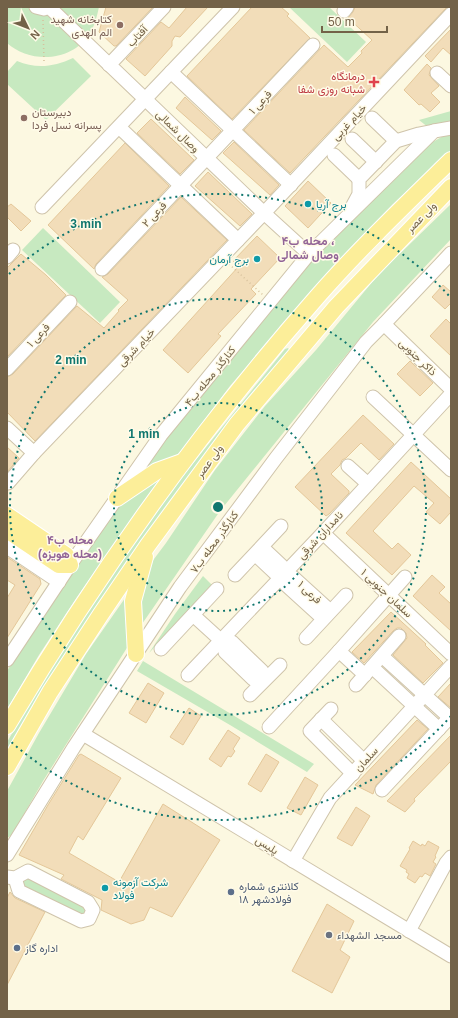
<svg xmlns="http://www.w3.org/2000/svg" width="458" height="1018" font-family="Helvetica,Vazirmatn,sans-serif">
<rect width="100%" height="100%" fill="#fcf8e1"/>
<g fill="#c7e9c0">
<path d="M7 7H99C97 16 95 25 90 33 73 62 30 64 7 43Z"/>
<polygon points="289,7 329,7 366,42 347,62"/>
<path d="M73 58 91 76 46 120 7 84V72L17 61C36 69 54 67 73 58Z"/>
<polygon points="451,111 451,121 429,128 419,120"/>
<polygon points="451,134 451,150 393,204 336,263 230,386 154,487 77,597 39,655 7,709 7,671 37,622 154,452 236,350 275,306 309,264 332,239 431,143 445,135"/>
<polygon points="451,204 451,239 373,322 220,511 142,624 43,781 12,835 7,838 7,791 39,733 86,654 130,591 166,543 215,470 265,406 316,350 378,275"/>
<polygon points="43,228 120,302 100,323 22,250"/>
<polygon points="288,348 291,352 7,756 7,742 47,674 133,545 182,477 285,349"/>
<polygon points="203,576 213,586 149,653 175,614"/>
<polygon points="143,661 314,764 307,772 230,725 137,671"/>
<polygon points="27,874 88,906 84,917 20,885"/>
</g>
<g fill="#f2ddb9" stroke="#e4c799">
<polygon points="106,7 153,7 116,46 114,46 99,32"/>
<polygon points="187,7 208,7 180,37 175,36 172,41 172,46 145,76 126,59 161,22 169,28"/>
<polygon points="252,7 281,7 289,14 287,16 310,38 232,119 187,76"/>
<polygon points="355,7 447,7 290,173 244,130 324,45 348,67 362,53 361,51 372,40 348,18 353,12"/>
<polygon points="451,29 451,55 443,48 431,62 425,56"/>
<polygon points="427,64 431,68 429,75 439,86 431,93 440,102 430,112 421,104 419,105 404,90"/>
<polygon points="185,97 221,131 212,140 176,108"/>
<polygon points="151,119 194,160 180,174 137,133"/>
<polygon points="234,142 279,185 270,195 223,153"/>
<polygon points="125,143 169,186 96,264 94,269 48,225"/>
<polygon points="208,172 252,214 240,226 195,186"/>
<polygon points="308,181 331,203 308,228 285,206"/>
<polygon points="181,197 227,240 35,441 7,412 7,377 13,374 77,306 104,328 119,311 118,310 128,300 102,277 108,274"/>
<polygon points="11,204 31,221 21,231 7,217 7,207"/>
<polygon points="257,236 280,258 251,289 256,294 218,334 221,336 188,373 163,350 239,266 233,261"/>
<polygon points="21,254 46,275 66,295 7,357 7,268"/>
<polygon points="443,285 451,292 451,303 445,309 432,297"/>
<polygon points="446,319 451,324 451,356 430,336"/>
<polygon points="410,361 433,383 420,396 397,374"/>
<polygon points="363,415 394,444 379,460 361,443 346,458 342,460 340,465 331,474 349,491 349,493 329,514 326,516 295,487"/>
<polygon points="7,447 19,458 7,472"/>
<polygon points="411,462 451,499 451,512 440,524 426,512 434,503 414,486 373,531 392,549 398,543 411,555 392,575 346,533"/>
<polygon points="7,557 40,579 41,584 7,638 7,598 15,585 7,580"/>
<polygon points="432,575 445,587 439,593 451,604 451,631 413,596"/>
<polygon points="391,612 426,644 425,645 443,663 423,683 393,655 407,638 406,633 401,628 397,628 393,631 364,663 352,652"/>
<polygon points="148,683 164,693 146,723 129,713"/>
<polygon points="451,683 451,708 438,697"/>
<polygon points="189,708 201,716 183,745 170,737"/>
<polygon points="417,720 428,729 376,785 373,794 355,785"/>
<polygon points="228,730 240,738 233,749 235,751 231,757 228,756 221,767 209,759"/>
<polygon points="451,735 451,761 414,799 415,801 405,812 387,801"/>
<polygon points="81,754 121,778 83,840 78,836 69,853 119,882 163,804 220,840 172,917 150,907 144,920 131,924 101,910 102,900 61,879 64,875 19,855 48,805 79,755"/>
<polygon points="266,754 279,762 261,792 248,784"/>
<polygon points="305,777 318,785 301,815 287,808"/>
<polygon points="356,807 370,816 352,846 337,838"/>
<polygon points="413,841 421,846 422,844 425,846 428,841 439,847 435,856 436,857 433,862 436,864 430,876 425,873 422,877 420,876 415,883 407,878 409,874 406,872 407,870 400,866 410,849 409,848"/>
<polygon points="10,892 15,898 45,912 7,985 7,898"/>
<polygon points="327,904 354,921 340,950 350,957 332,993 292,971"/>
</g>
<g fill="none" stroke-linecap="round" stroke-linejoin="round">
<defs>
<g id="minor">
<polyline points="36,7 44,9 48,7"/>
<polyline points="49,7 264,213 309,254"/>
<polyline points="344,11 347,7"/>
<polyline points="109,65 164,7"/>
<polyline points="171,72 291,185"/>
<polyline points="437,73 451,86"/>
<polyline points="372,118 396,141"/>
<polyline points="119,127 238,240"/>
<polyline points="352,139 376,162"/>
<polyline points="334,155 359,179"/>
<polyline points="42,207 233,7"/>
<polyline points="352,207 359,194 359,179 396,141 419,134 434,131"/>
<polyline points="7,257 13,250"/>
<polyline points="102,269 313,45"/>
<polyline points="384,324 451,389"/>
<polyline points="7,369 70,302"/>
<polyline points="373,397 451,470"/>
<polyline points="7,428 34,453"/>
<polyline points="348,466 368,484"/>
<polyline points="8,483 34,453 264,213 451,14"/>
<polyline points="323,533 451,654"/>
<polyline points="7,547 59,582"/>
<polyline points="260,553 258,557 275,573 279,571 286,578"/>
<polyline points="260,553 265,550 282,566 279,571"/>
<polyline points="235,575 281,526"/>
<polygon points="293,577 326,607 324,613 319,615 286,585 287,579"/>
<polyline points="193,615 226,645"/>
<polyline points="306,638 346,595"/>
<polyline points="226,645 232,642 262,671 260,677"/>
<polyline points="226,645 225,652 253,679 260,677"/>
<polyline points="161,649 217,589"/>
<polyline points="339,651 365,675"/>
<polyline points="382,656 450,718"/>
<polyline points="7,660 70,565 161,435 309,254 434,131 451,128"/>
<polyline points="372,667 439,729"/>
<polyline points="188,675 323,533 451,394"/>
<polyline points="356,685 399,636"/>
<polyline points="250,695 280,665"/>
<polyline points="331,709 310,731 353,774"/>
<polyline points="321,719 364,761"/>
<polyline points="269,727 339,651 405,577"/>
<polyline points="83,734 451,956"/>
<polyline points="382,790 451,716"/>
<polyline points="7,855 74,747 180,587 276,458 366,342 384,324 451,253"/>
<polyline points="293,861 330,798 451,666"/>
<polyline points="7,877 15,878 28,871 88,902 93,910 89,919 81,921 19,891 15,878"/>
<polyline points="409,931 446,863 451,857"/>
</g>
<g id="major">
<polyline points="117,498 157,471 182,462"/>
<polyline points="7,515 66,555 70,565 59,565 7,530"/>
<polyline points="136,654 133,601 145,557"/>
<path d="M7 726C97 574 200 430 317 297 359 249 405 205 451 160"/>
<polyline points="7,767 50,692 101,614 148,545 237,424 336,307 451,187"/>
</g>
</defs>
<use href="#minor" stroke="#cfc4ab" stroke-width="15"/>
<use href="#major" stroke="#fff" stroke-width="18"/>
<g stroke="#d6c09c" stroke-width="1.5" stroke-dasharray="1 3" stroke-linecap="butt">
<polyline points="43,20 44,62"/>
<polyline points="229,264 263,295"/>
</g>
<use href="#minor" stroke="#fff" stroke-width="13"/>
<use href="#major" stroke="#fcee99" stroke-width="16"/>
</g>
<g fill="none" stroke="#0f766e" stroke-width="2" stroke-dasharray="2 4">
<circle cx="218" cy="507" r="104"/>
<circle cx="218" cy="507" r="208"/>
<path d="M451 716A313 313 0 0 1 9 740M9 274A313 313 0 0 1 451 298"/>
</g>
<g fill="#8d6e63" stroke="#fffbe8" stroke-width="1.5">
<circle cx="120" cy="25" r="4"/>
<circle cx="24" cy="118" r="4"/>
</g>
<path fill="#e0444e" stroke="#fffbe8" stroke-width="1.5" d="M372 76h4v4h4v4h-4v4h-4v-4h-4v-4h4z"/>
<g fill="#0f9aa8" stroke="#fffbe8" stroke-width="1.5">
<circle cx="308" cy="204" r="4"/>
<circle cx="257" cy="259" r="4"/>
<circle cx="105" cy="888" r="4"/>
</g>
<g fill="#5c6f8a" stroke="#fffbe8" stroke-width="1.5">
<circle cx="231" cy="892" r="4"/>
<circle cx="17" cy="948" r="4"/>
</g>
<circle fill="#6b7280" stroke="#fffbe8" stroke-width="1.5" cx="329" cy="935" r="4"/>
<g text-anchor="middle" stroke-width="3" stroke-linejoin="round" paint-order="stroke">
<g font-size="11" fill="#785e54" stroke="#fffbe8" text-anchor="end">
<text x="112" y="23">کتابخانه شهید<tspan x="112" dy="13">الم الهدی</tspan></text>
<text x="32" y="116" text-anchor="start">دبیرستان<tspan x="32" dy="13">پسرانه نسل فردا</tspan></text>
</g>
<g font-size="11" fill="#736248" stroke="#fffbe8">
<text transform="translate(137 36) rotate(-47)" y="4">آفتاب</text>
<text transform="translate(260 102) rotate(-47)" y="4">فرعی ۱</text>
<text transform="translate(349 122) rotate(-47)" y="4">خیام غربی</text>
<text transform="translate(178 131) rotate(44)" y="4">وصال شمالی</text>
<text transform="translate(154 214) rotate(-47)" y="4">فرعی ۲</text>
<text transform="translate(421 217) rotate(-46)" y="4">ولی عصر</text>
<text transform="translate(38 335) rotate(-47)" y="4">فرعی ۱</text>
<text transform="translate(136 347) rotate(-46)" y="4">خیام شرقی</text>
<text transform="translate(418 357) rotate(44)" y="4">ذاکر جنوبی</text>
<text transform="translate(210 376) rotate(-51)" y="4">کنارگذر محله ب۴</text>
<text transform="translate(209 461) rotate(-54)" y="4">ولی عصر</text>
<text transform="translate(320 535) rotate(-47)" y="4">نامداران شرقی</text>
<text transform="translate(214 542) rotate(-54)" y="4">کنارگذر محله ب۷</text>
<text transform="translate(310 592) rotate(43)" y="4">فرعی ۱</text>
<text transform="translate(387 593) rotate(43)" y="4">سلمان جنوبی ۱</text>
<text transform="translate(366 759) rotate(-47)" y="4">سلمان</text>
<text transform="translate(267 845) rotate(31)" y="4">پلیس</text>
</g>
<g font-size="11" fill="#be3a42" stroke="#fffbe8" text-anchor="end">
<text x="365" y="80">درمانگاه<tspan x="365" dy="13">شبانه روزی شفا</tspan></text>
</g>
<g font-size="11" fill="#0d838f" stroke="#fffbe8" text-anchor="start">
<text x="316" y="208">برج آریا</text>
<text x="249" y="263" text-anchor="end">برج آرمان</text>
<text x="113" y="886">شرکت آزمونه<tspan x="113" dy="13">فولاد</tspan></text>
</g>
<g font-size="11" fill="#4e5e75" stroke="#fffbe8" text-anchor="start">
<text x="239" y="890">کلانتری شماره<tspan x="239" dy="13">۱۸ فولادشهر</tspan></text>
<text x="25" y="952">اداره گاز</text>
</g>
<g font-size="11" fill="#5b616d" stroke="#fffbe8" text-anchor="start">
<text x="337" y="939">مسجد الشهداء</text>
</g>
<g font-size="12" font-weight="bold" fill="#926497" stroke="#fffbe8">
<text x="308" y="245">محله ب۴ ،<tspan x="308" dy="14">وصال شمالی</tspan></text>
<text x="70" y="544">محله ب۴<tspan x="70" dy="14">(محله هویزه)</tspan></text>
</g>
</g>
<circle cx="218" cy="507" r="6" fill="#0f766e" stroke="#fffbe8" stroke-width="2"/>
<g font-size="12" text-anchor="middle" font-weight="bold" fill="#0f766e" stroke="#fffbe8" stroke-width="3" stroke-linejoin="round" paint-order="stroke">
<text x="86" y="228">3 min</text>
<text x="71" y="364">2 min</text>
<text x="144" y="438">1 min</text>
</g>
<rect width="458" height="1018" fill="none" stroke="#736248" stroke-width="16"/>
<g transform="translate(28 28) rotate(133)" stroke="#fffbe8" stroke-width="3" paint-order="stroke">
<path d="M0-3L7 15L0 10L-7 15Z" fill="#736248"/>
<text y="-6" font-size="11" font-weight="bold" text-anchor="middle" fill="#736248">N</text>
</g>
<path d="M322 26v6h65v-6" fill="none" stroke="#736248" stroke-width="2"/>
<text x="328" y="26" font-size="12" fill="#736248" stroke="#fffbe8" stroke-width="3" paint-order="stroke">50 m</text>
</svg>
